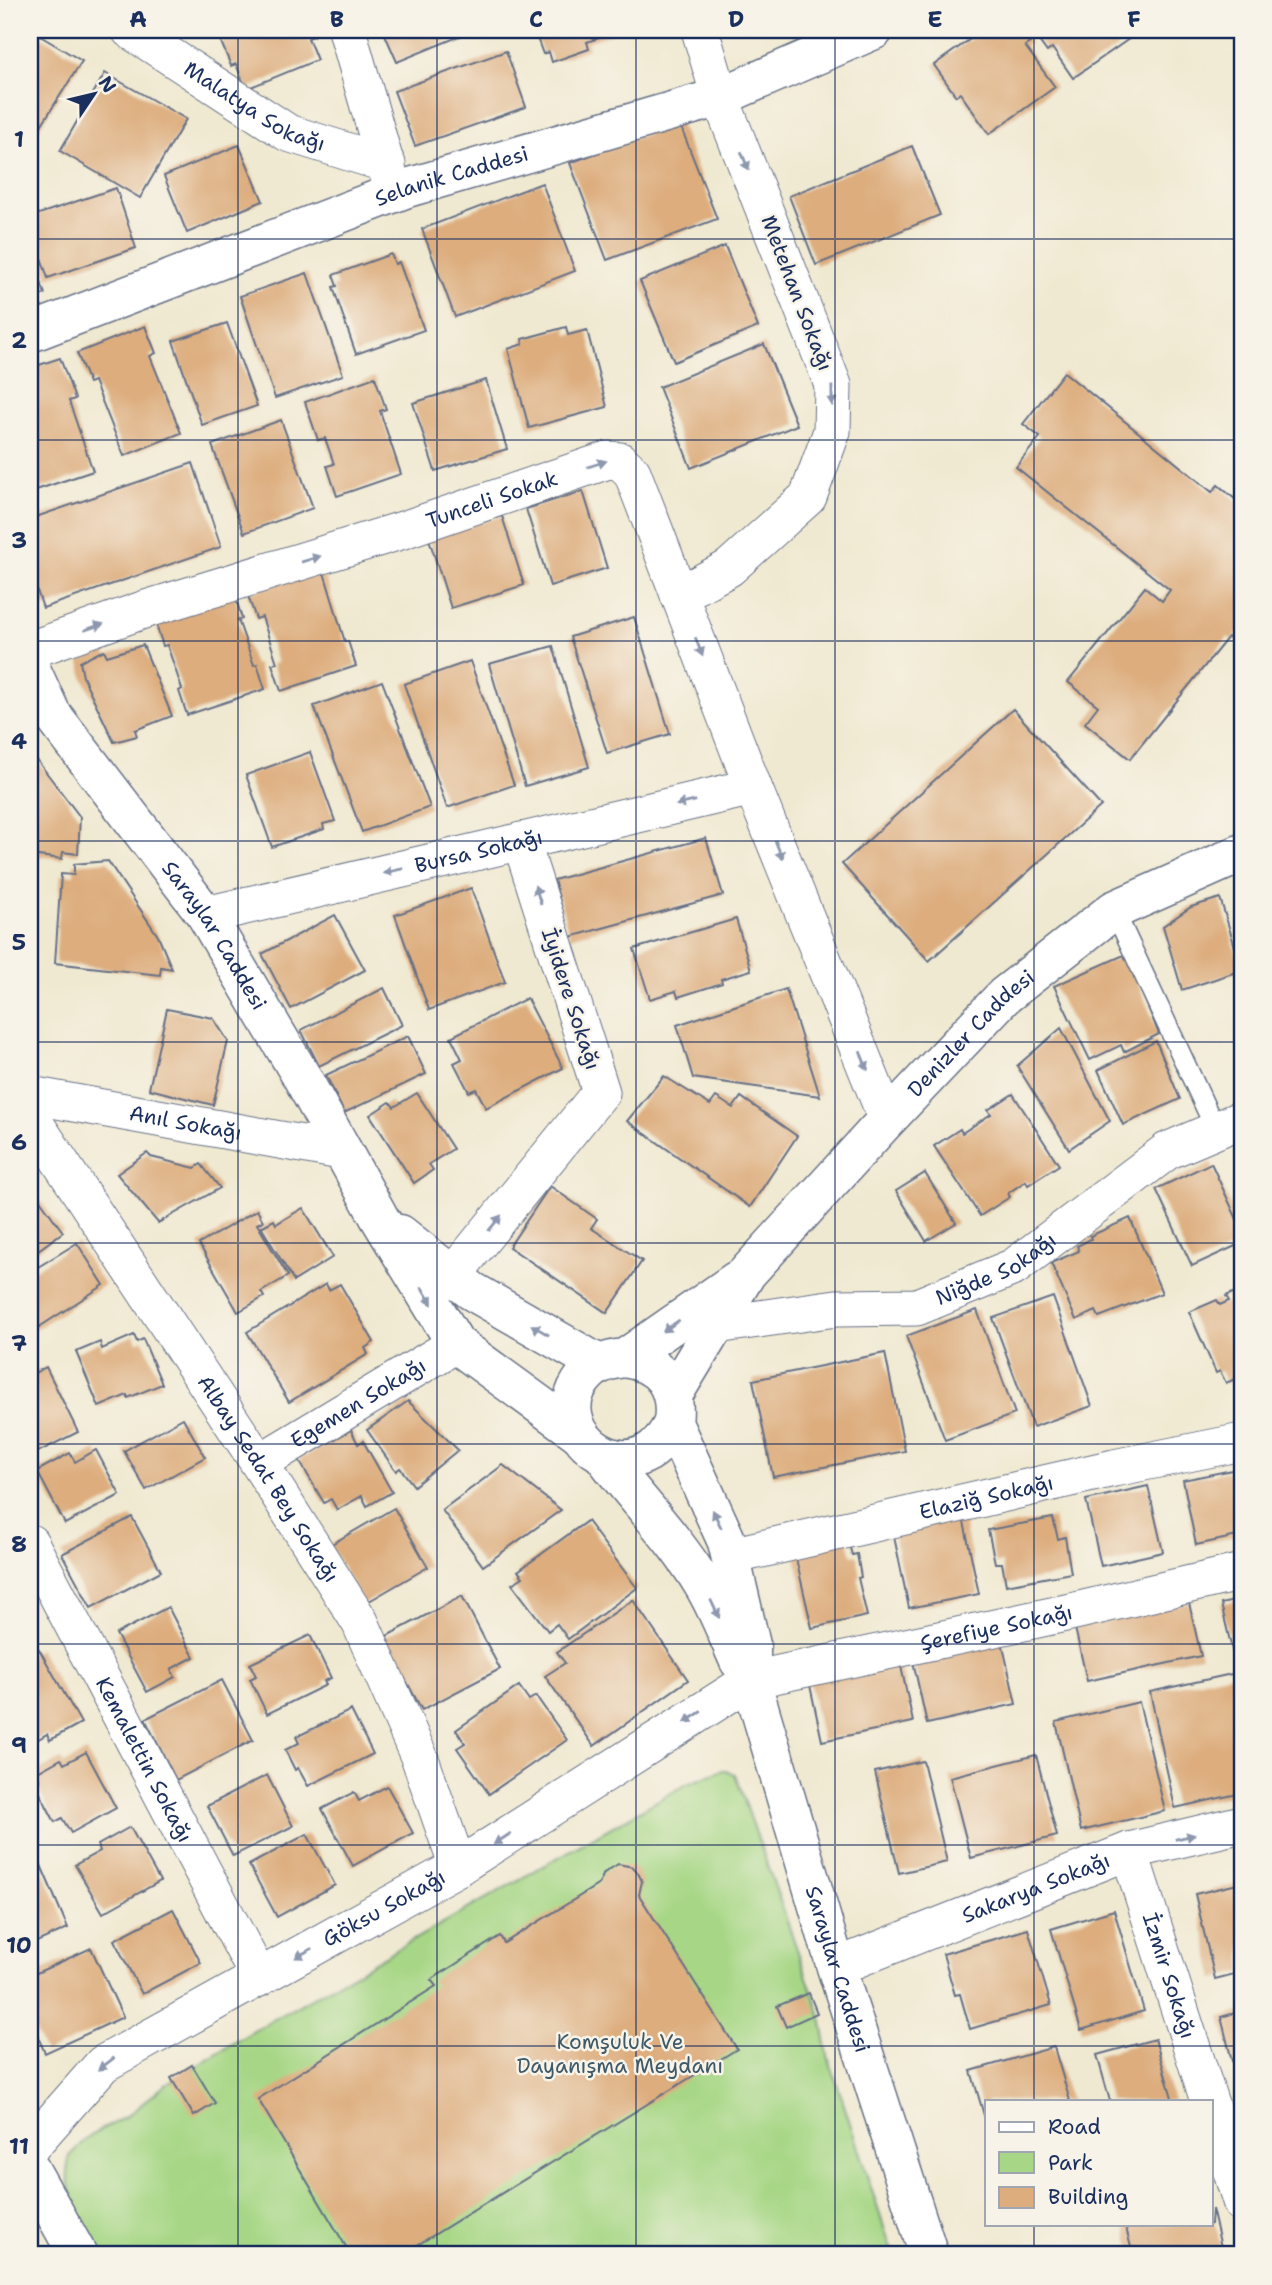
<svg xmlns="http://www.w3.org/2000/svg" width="1272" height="2285" font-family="'Shantell Sans',sans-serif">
<rect width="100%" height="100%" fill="#f7f3e8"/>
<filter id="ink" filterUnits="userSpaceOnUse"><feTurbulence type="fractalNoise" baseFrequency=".0143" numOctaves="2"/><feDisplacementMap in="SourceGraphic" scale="14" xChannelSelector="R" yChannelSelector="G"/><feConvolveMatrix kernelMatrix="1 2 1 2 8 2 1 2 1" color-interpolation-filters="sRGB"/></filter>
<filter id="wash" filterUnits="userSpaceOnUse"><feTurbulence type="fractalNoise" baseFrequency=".00686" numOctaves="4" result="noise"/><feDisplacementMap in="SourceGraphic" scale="28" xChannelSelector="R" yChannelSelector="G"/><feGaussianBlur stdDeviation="1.57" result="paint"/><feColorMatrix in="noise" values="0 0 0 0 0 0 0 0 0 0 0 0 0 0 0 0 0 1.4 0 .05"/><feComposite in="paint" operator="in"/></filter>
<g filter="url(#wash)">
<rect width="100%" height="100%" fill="#f0e9d1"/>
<polygon fill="#a7d786" stroke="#618372" stroke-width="2" points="723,1770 735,1774 821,2017 828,2056 893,2255 104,2255 86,2233 70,2191 67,2172 69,2156 88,2137 127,2116 164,2086 250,2033 687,1784"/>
<g id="blocks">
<g fill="#ddad7e">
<polygon points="30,30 82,61 37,132 30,128"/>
<polygon points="216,30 312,30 314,36 308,38 317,60 246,89 236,64 231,66"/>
<polygon points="383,30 463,30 465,34 397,62"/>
<polygon points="534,30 616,30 617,32 587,42 589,49 552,62 549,52 543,54"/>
<polygon points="983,30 1021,30 1030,43 1025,46 1055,87 989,134 960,93 956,96 934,65"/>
<polygon points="1031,30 1133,30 1136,34 1073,78 1052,48 1047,52"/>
<polygon points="506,51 526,107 415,146 394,91"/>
<polygon points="105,73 186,119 140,198 60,151"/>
<polygon points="679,122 717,219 607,260 570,163"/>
<polygon points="239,145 263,201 187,233 164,176"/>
<polygon points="912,146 940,215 816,265 789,196"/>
<polygon points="542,183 575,271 455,317 422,229"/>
<polygon points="116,188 136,248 48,278 30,226 30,217"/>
<polygon points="725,246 758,327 674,362 640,281"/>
<polygon points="30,251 45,294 30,299"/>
<polygon points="391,254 395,264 399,262 424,330 356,354 333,287 337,286 333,275"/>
<polygon points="307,273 343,375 275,398 240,296"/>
<polygon points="227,323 257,406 202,425 173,341"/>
<polygon points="145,326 156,353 150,356 181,433 124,456 94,381 89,383 77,353"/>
<polygon points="566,327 568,335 587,330 607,407 529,428 508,349 523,344 522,339"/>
<polygon points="764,344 797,425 691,468 659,387"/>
<polygon points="60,358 75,399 69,401 93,471 30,492 30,368"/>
<polygon points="1064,372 1212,492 1218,485 1242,505 1236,514 1242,518 1242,627 1232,640 1228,637 1130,759 1085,723 1098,706 1068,682 1145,587 1162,601 1170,590 1016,467 1040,437 1023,424"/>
<polygon points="375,377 386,409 380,411 401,474 337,496 327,466 334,464 325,438 318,440 305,402"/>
<polygon points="486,380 507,449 435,471 413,403"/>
<polygon points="281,420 313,508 244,533 212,445"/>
<polygon points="193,463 221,547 43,608 30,570 30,519"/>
<polygon points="583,491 607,568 550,586 526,509"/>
<polygon points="502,516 524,585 451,608 429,539"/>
<polygon points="323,569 345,642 348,641 356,666 281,691 272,664 277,663 262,617 256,619 247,593"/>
<polygon points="235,595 242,619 238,620 254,665 257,664 265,689 187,715 179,691 182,689 167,645 163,646 155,621"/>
<polygon points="634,617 670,734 607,753 570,637"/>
<polygon points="143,645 172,716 135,730 137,736 114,742 83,677 80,662 104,650 107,656"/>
<polygon points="553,646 589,767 525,786 489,664"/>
<polygon points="470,661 514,785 447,808 404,684"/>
<polygon points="382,681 430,807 362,832 314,706"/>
<polygon points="1013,709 1101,806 929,961 842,864"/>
<polygon points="310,752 335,821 323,824 324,829 272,847 246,775"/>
<polygon points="30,755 33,755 80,817 78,854 63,852 62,859 30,855"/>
<polygon points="706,838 723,895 570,937 554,880"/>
<polygon points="108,861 158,936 172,969 161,967 160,975 55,963 61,874 74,875 74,864"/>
<polygon points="471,888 505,982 429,1010 395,915"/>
<polygon points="1220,898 1242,970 1182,990 1163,926 1191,907"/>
<polygon points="335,915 365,970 291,1009 262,954"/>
<polygon points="736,919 751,970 721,979 722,983 678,997 676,991 650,999 634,949"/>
<polygon points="1126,954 1159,1034 1124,1052 1121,1045 1090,1060 1054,986"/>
<polygon points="384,988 402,1025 319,1066 301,1030"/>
<polygon points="786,989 820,1096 693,1078 677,1025"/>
<polygon points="527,998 563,1068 486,1108 476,1089 469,1092 454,1063 462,1059 451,1037"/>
<polygon points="167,1009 213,1018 228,1041 213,1105 149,1089"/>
<polygon points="1061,1028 1110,1121 1069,1149 1017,1066"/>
<polygon points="408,1036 426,1074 344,1113 326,1075"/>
<polygon points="1156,1041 1180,1099 1123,1125 1098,1070"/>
<polygon points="664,1076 710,1105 716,1097 733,1108 741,1097 797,1136 750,1207 627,1121"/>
<polygon points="417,1093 453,1149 429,1164 433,1170 414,1183 370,1115 390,1102 394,1107"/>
<polygon points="1013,1094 1059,1165 1028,1185 1026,1181 1008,1193 1010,1197 980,1216 934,1146 960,1129 962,1133 991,1114 988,1110"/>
<polygon points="147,1153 151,1157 195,1168 201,1164 220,1188 158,1223 117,1174"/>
<polygon points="1211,1163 1242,1230 1242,1243 1192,1266 1156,1189"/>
<polygon points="925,1173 956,1223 926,1241 896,1191"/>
<polygon points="30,1186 63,1232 34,1253 30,1247"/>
<polygon points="550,1186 597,1219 591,1228 642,1261 607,1313 509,1247"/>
<polygon points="303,1208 333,1257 294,1281 261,1227 274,1220 276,1224"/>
<polygon points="257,1210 263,1221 257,1224 288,1276 261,1292 264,1297 238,1312 199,1244"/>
<polygon points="1130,1218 1162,1293 1099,1317 1096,1311 1076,1320 1051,1263 1079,1251 1077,1246 1091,1239 1090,1236"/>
<polygon points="77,1243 104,1285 30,1333 30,1272"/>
<polygon points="326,1284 329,1290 340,1284 374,1342 365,1348 368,1354 289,1402 247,1332"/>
<polygon points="1242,1289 1242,1376 1226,1383 1220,1371 1216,1373 1189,1312 1217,1300 1220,1305 1229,1301 1226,1296"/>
<polygon points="1053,1297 1092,1406 1033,1427 993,1318"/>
<polygon points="977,1310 1015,1414 945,1440 906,1336"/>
<polygon points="134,1335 137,1342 143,1339 162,1384 128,1398 127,1395 99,1407 76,1352 100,1342 102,1349"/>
<polygon points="885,1353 905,1451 773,1477 753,1380"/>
<polygon points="46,1367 78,1432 30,1456 30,1375"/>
<polygon points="408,1401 458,1450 414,1486 400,1468 396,1471 367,1430"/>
<polygon points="183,1418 205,1457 146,1490 124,1451"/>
<polygon points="351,1430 358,1444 363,1441 392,1492 367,1506 362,1496 337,1510 331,1499 324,1503 299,1460"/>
<polygon points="96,1450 120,1495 65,1524 37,1471 70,1453 75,1462"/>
<polygon points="503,1465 561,1510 483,1566 442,1510"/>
<polygon points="1242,1468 1242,1535 1196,1545 1183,1480"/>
<polygon points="1148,1486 1163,1552 1101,1566 1086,1500"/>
<polygon points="394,1508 428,1567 364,1604 330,1545"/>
<polygon points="962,1512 979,1594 909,1608 892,1527"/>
<polygon points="132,1517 161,1571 91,1608 62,1554"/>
<polygon points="1053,1518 1058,1539 1065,1537 1071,1573 1006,1585 1002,1563 995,1563 988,1530"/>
<polygon points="587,1521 637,1588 568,1639 557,1624 548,1631 512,1584 523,1577 518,1571"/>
<polygon points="847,1537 852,1555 857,1554 861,1577 858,1578 867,1616 812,1628 794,1550"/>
<polygon points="462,1596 500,1669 422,1710 383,1638"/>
<polygon points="1242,1599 1242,1656 1234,1658 1221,1604"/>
<polygon points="633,1600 688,1680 594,1746 545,1676 565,1663 557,1652"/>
<polygon points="1189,1603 1201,1656 1087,1681 1075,1628"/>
<polygon points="168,1607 194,1657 171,1669 175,1677 147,1692 116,1634"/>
<polygon points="310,1635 331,1678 324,1681 326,1685 267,1714 250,1679 256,1676 250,1664"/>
<polygon points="1002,1642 1016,1704 927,1724 913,1661"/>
<polygon points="39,1649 81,1723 50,1740 47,1734 30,1744 30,1654"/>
<polygon points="899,1657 913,1722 822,1741 808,1676"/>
<polygon points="1236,1673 1242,1701 1242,1793 1175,1808 1150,1692"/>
<polygon points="222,1680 253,1740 176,1780 145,1719"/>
<polygon points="519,1686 529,1700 536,1696 567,1740 489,1794 457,1748 465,1743 456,1730"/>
<polygon points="1139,1702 1165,1811 1081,1831 1056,1722"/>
<polygon points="351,1710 373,1754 308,1786 298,1768 295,1770 285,1750 299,1743 296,1737"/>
<polygon points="86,1752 116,1808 71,1833 62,1818 55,1822 35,1784 40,1781 36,1773 61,1759 64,1764"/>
<polygon points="1036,1755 1057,1836 971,1858 950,1777"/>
<polygon points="923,1761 947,1862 899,1873 875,1772"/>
<polygon points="267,1775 293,1826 233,1856 207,1806"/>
<polygon points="387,1786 413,1833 353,1866 322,1809 354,1792 359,1801"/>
<polygon points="130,1827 160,1881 103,1913 75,1865 100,1851 98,1845"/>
<polygon points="307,1834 335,1885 277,1917 249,1865"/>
<polygon points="40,1863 68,1928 30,1945 30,1867"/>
<polygon points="618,1864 633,1867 638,1873 642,1881 639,1895 737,2049 401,2255 351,2255 258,2099 436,1986 431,1980 500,1936 504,1943 599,1884 604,1873"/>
<polygon points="1242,1883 1242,1972 1215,1979 1195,1894"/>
<polygon points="173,1909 201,1963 142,1994 114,1940"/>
<polygon points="1114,1910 1144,2011 1081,2030 1051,1929"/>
<polygon points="1028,1929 1051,2005 970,2029 960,1994 955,1995 943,1954"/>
<polygon points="91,1948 123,2017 45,2053 30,2019 30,1976"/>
<polygon points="809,1993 817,2013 786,2027 777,2006"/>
<polygon points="1242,2011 1242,2097 1241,2097 1221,2017"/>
<polygon points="1155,2039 1173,2101 1110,2101 1097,2055"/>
<polygon points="1054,2047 1070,2101 987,2101 986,2122 971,2071"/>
<polygon points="192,2065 215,2103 194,2116 171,2078"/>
<polygon points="1212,2209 1223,2255 1133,2255 1125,2224 1211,2224"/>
</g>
</g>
</g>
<g filter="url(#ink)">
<use href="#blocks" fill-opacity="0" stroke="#667086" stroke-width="2"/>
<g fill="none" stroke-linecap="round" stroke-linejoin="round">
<defs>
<polyline id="service" points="1114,910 1216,1130"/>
<g id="minor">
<path id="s1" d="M130 30 288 133 387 164"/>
<polyline points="347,30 391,183"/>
<polyline points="679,595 729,568 808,497 832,431 833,385 720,97 700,30"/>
<path id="s2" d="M30 650 143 610 403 530 608 460 620 461 632 472 753 787 887 1119"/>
<path id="s3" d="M206 915 753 787"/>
<path id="s4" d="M30 1095 341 1151"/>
<path id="s5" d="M30 1116 259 1463 360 1622 420 1759 458 1867"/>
<polyline points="452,1276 601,1092 521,841"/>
<path id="s6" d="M716 1325 836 1308 917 1307 1014 1267 1167 1151 1242 1119"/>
<path id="s7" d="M259 1463 456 1344"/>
<path id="s8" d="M30 1543 259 1978"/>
<path id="s9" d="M731 1556 1114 1468 1242 1442"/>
<path id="s10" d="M1129 1851 1209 2101"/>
<path id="s11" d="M836 1967 1129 1851 1242 1824"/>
<polyline points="1211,2106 1242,2204"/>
<path id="s12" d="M30 2147 103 2064 458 1867 751 1680 1075 1611 1242 1572"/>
</g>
<g id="tertiary">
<path id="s13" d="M30 333 407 188 720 97 874 30"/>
<path id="s14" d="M30 667 51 713 206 915 303 1079 379 1217 456 1344 581 1435"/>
<polyline points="400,1234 472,1291 599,1364"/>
<path id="s15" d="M625 1358C661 1364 678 1386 673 1423L727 1542 751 1645V1680L836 1967 929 2255"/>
<path id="s16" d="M673 1395 747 1273 881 1126 1004 996 1114 910 1242 853"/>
<path d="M673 1423C635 1501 546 1436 580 1383 591 1366 605 1360 625 1358L737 1280"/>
<path d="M603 1455C635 1498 674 1537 702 1583 717 1607 727 1635 739 1661"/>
<polyline points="30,2169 78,2255"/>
</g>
</defs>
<use href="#service" stroke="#667086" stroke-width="22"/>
<use href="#minor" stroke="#667086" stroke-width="39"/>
<use href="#tertiary" stroke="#667086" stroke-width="41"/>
<use href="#service" stroke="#fff" stroke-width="19"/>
<use href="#minor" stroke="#fff" stroke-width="37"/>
<use href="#tertiary" stroke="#fff" stroke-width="38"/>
</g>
<defs><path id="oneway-solid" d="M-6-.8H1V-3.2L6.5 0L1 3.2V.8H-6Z" transform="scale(1.75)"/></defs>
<g fill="#8d97ae">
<use href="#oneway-solid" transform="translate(745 161) rotate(68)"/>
<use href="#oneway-solid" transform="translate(832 396) rotate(89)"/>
<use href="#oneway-solid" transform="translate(597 464) rotate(-18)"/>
<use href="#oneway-solid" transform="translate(311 559) rotate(-17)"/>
<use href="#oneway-solid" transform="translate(94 627) rotate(-19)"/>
<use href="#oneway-solid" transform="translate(699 647) rotate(69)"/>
<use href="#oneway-solid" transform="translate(686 803) rotate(167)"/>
<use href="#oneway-solid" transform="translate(779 850) rotate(68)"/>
<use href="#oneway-solid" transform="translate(393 871) rotate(167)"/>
<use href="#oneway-solid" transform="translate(538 895) rotate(-108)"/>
<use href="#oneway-solid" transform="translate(864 1061) rotate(68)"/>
<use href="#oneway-solid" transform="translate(495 1223) rotate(-51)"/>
<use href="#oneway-solid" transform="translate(427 1296) rotate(59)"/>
<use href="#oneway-solid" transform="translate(671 1326) rotate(145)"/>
<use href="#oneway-solid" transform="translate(540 1330) rotate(-150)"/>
<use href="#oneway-solid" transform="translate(717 1519) rotate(-115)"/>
<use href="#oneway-solid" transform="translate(715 1609) rotate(65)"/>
<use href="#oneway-solid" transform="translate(693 1717) rotate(147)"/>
<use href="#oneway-solid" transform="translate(1185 1837) rotate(-13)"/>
<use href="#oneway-solid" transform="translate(502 1839) rotate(147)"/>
<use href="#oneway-solid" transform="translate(304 1953) rotate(151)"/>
<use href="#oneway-solid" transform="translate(106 2064) rotate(143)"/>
</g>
</g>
<path fill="none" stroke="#1b2f5e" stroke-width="2" stroke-opacity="0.55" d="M238 30V2255M437 30V2255M636 30V2255M835 30V2255M1034 30V2101M30 239H1242M30 440H1242M30 641H1242M30 841H1242M30 1042H1242M30 1243H1242M30 1444H1242M30 1644H1242M30 1845H1242M30 2046H1242M1034 2224V2255"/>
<g text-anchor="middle" stroke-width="5" stroke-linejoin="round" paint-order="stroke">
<g font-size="21" fill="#1b2f5e" stroke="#f7f3e8">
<text dy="7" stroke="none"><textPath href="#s1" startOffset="147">Malatya Sokağı</textPath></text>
<text dy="7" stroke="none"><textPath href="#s13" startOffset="450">Selanik Caddesi</textPath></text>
<text transform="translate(797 293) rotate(69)" y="7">Metehan Sokağı</text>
<text dy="7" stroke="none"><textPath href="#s2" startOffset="486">Tunceli Sokak</textPath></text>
<text dy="7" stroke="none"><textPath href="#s3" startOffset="280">Bursa Sokağı</textPath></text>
<text dy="7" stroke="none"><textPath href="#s14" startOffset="327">Saraylar Caddesi</textPath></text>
<text transform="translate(571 999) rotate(72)" y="7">İyidere Sokağı</text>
<text dy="7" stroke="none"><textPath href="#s16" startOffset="471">Denizler Caddesi</textPath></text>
<text dy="7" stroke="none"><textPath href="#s4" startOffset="158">Anıl Sokağı</textPath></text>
<text dy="7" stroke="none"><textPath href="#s6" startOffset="290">Niğde Sokağı</textPath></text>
<text dy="7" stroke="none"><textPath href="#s7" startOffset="116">Egemen Sokağı</textPath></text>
<text dy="7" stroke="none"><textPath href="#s5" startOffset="434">Albay Sedat Bey Sokağı</textPath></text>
<text dy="7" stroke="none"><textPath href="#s9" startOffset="262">Elaziğ Sokağı</textPath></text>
<text dy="7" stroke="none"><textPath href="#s12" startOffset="1115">Şerefiye Sokağı</textPath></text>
<text dy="7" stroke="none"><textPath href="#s8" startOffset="245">Kemalettin Sokağı</textPath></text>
<text dy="7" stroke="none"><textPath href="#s11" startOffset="215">Sakarya Sokağı</textPath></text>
<text dy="7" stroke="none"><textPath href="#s12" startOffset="432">Göksu Sokağı</textPath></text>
<text dy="7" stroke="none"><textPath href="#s15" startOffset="665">Saraylar Caddesi</textPath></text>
<text dy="7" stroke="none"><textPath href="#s10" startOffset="131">İzmir Sokağı</textPath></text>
</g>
<g font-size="21" fill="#3e5968" stroke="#f7f3e8">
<text x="620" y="2049">Komşuluk Ve<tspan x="620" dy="24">Dayanışma Meydanı</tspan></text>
</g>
</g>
<rect width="1272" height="2285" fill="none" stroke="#f7f3e8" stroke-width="77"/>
<rect x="985" y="2100" width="228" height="126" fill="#f7f3e8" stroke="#9fa5b1" stroke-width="2"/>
<rect x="999" y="2122" width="35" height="10" fill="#ffffff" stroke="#9fa5b1" stroke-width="2"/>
<text x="1048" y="2134" font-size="21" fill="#1b2f5e">Road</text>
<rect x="999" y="2152" width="35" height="21" fill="#a7d786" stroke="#9fa5b1" stroke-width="2"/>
<text x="1048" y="2170" font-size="21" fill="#1b2f5e">Park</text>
<rect x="999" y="2187" width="35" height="21" fill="#ddad7e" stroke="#9fa5b1" stroke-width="2"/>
<text x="1048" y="2204" font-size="21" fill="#1b2f5e">Building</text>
<g transform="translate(94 94) rotate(55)" stroke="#f7f3e8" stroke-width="5" paint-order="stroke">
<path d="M0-5L12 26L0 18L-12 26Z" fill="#1b2f5e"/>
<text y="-10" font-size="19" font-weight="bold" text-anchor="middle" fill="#1b2f5e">N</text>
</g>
<rect x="38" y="38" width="1196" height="2208" fill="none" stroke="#1b2f5e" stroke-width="2.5"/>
<g font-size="23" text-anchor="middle" font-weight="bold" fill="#1b2f5e">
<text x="138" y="27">A</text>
<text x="337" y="27">B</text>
<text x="536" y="27">C</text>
<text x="736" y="27">D</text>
<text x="935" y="27">E</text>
<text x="1134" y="27">F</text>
<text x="19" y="147">1</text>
<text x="19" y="348">2</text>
<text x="19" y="548">3</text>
<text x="19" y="749">4</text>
<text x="19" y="950">5</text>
<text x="19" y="1150">6</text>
<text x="19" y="1351">7</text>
<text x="19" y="1552">8</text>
<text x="19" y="1753">9</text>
<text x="19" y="1953">10</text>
<text x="19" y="2154">11</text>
</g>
</svg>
